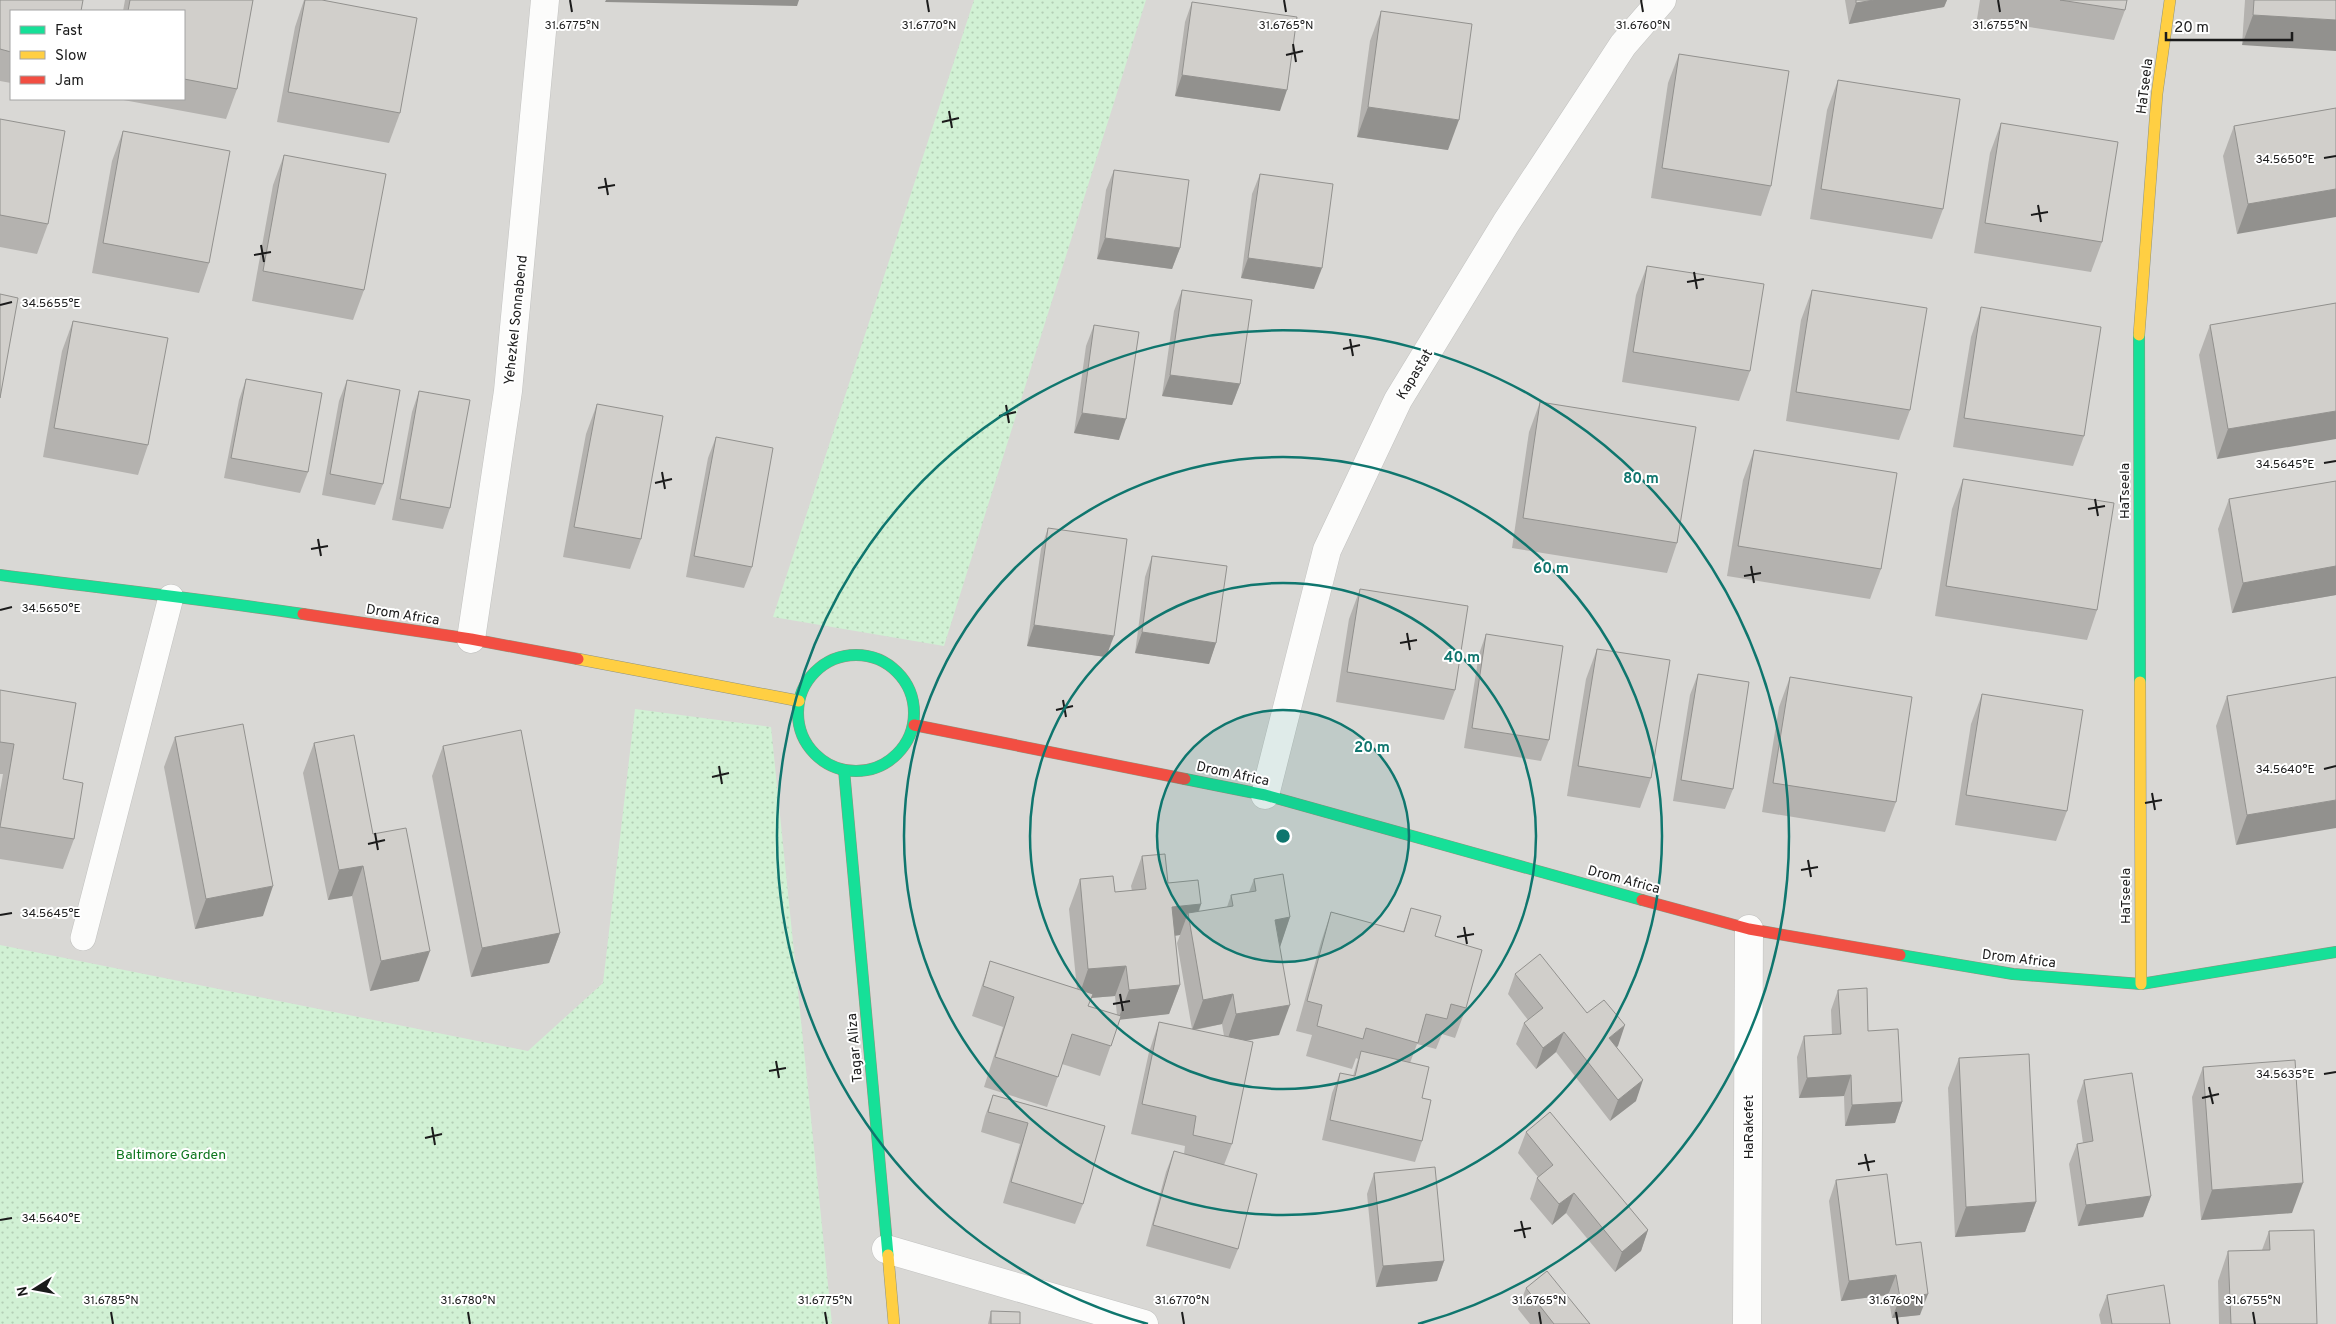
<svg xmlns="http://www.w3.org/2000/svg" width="2336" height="1324" font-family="Overpass,sans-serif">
<defs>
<pattern id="park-dots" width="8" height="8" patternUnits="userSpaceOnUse" patternTransform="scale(1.25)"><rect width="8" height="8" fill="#d1f1d4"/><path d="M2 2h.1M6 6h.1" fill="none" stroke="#b3ceb5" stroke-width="1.8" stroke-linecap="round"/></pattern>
</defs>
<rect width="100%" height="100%" fill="#eae9e4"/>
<path fill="#d9d8d5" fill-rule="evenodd" d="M0 0H2336V1324H0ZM11 11H184V99H11Z"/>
<g fill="url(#park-dots)">
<polygon points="974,0 1146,0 944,646 773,617"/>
<polygon points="635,709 771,727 832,1324 0,1324 0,945 528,1051 603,983"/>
</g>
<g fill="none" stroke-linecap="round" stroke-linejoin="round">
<defs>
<polyline id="lane" points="83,938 171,597"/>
<g id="street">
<polyline points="471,639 508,391 545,0"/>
<polyline points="1265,795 1327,550 1398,400 1506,223 1623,45 1662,0"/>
<polyline points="886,1249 1144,1324"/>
<polyline points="1747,1324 1749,929"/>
</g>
<g id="fast">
<polyline points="2139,335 2140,682"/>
<path d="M0 575C101 588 202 599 303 614"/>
<circle cx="856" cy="713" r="58"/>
<polyline points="844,770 888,1255"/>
<polyline points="1185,779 1265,795 1642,900"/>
<polyline points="1900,955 2013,974 2141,984 2336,952"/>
</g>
<g id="slow">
<polyline points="2139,335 2157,94 2170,0"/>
<polyline points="578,659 799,701"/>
<polyline points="2140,682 2141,984"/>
<polyline points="888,1255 894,1324"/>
</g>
<g id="jam">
<polyline points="303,614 471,639 578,659"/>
<polyline points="914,725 1185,779"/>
<polyline points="1642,900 1749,929 1900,955"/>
</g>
</defs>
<use href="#lane" stroke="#c2c2c0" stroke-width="26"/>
<use href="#street" stroke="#c2c2c0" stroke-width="29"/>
<use href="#fast" stroke="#90937d" stroke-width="12"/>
<use href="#slow" stroke="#90937d" stroke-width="12"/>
<use href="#jam" stroke="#90937d" stroke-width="12"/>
<use href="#lane" stroke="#fcfcfb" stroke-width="25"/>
<use href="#street" stroke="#fcfcfb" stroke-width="28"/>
<use href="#fast" stroke="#16e098" stroke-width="11"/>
<use href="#slow" stroke="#ffcf43" stroke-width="11"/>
<use href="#jam" stroke="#f24e42" stroke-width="11"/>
</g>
<g fill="#b4b2af" fill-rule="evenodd">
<polygon points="0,0 11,11 11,83 0,81"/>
<polygon points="125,0 253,0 237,89 226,119 118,99 184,99 184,11 123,11"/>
<polygon points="304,0 322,0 400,113 389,143 277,122 295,27"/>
<polygon points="1845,0 1947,0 1944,7 1849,24"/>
<polygon points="1980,0 2127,0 2125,10 2114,40 1977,19"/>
<polygon points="2245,0 2336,0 2242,45"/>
<polygon points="1192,2 1280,111 1175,96 1185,22"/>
<polygon points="1381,11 1448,150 1357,137 1370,41"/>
<polygon points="1679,54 1771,186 1761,216 1651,198 1668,83"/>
<polygon points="1838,80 1943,209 1932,239 1810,219 1827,110"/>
<polygon points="2336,108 2237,234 2223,156 2234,126"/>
<polygon points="0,119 48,224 37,254 0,247"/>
<polygon points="2001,123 2102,242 2091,272 1974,253 1990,153"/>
<polygon points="123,131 209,263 199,293 92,273 112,161"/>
<polygon points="284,155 364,290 353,320 252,301 273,185"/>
<polygon points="1114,170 1180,248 1172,269 1097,259 1106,190"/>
<polygon points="1260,174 1314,289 1241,278 1252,194"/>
<polygon points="1647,266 1750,371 1739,401 1622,382 1636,295"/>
<polygon points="1182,290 1240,384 1232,405 1162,396 1174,311"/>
<polygon points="1812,290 1910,410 1899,440 1786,421 1801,320"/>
<polygon points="2336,303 2217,459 2199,355 2210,325"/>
<polygon points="1981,307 2084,436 2073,466 1953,447 1971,337"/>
<polygon points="73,321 148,445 138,475 43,457 62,351"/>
<polygon points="1094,325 1119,440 1074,433 1086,346"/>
<polygon points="246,379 308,472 300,493 224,478 239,400"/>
<polygon points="347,380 383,484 375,505 322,495 339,401"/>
<polygon points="419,391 450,508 443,529 392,520 412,412"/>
<polygon points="1540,402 1677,543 1667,573 1512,548 1529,432"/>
<polygon points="597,404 641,539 630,569 563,557 586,434"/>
<polygon points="716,437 752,567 744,588 686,577 708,458"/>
<polygon points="1754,450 1881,569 1870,599 1727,576 1743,480"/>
<polygon points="1963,479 2097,610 2087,640 1935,616 1952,509"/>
<polygon points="2336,481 2336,595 2232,613 2218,529 2229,499"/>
<polygon points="1048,528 1106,657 1027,646 1041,549"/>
<polygon points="1152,556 1216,643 1209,664 1135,653 1145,577"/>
<polygon points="1360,589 1455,690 1444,720 1336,702 1349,619"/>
<polygon points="1486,634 1549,740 1541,761 1464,748 1479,654"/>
<polygon points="1597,649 1651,778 1640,808 1567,796 1586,679"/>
<polygon points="1698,674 1733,789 1725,809 1673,801 1690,695"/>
<polygon points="1790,677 1896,802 1885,832 1762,812 1779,707"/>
<polygon points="2336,677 2236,845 2216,726 2227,696"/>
<polygon points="0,690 63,779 74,839 63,869 0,859 0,791 3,774 0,774"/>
<polygon points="1982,694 2067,811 2056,841 1955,825 1971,724"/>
<polygon points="175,737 263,916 195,929 164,767"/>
<polygon points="314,743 373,834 419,981 370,991 352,896 328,900 303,773"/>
<polygon points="443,746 560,933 549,963 471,977 432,776"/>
<path d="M1142 856 1168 883 1201 904 1199 912 1227 907 1231 895 1249 892 1254 879 1290 917 1280 947 1279 1035 1246 1040 1232 1144 1224 1165 1238 1249 1230 1269 1146 1246 1166 1172 1174 1151 1184 1154 1185 1146 1131 1134 1149 1052 1159 1022 1192 1029 1177 943 1180 935 1175 936 1180 985 1169 1014 1120 1019 1100 1076 1062 1064 1047 1107 984 1087 1003 1027 972 1016 980 991 990 961 1077 989 1069 909 1080 879 1115 892 1132 891 1131 886ZM1115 996 1117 1015 1088 1006 1091 998ZM1222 1024 1224 1036 1195 1030Z"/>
<polygon points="1411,908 1435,936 1466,1008 1455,1038 1442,1034 1436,1049 1417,1044 1410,1063 1422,1098 1422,1141 1415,1162 1322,1140 1332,1093 1340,1073 1353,1076 1358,1059 1356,1058 1352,1069 1306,1056 1312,1035 1296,1031 1321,942 1331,912 1403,932"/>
<polygon points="1515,974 1587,1013 1618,1046 1616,1047 1636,1101 1610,1121 1556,1052 1536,1069 1516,1044 1524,1023 1528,1020 1508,994"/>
<polygon points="1838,990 1868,1031 1902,1102 1895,1123 1845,1126 1844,1096 1799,1098 1797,1057 1804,1036 1832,1035 1831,1010"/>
<polygon points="1959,1058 2036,1202 2025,1232 1955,1237 1948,1088"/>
<polygon points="2203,1067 2292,1213 2201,1220 2192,1097"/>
<polygon points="2084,1080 2151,1196 2143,1217 2078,1226 2069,1164 2077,1144 2083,1143 2077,1101"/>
<polygon points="993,1095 1105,1126 1083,1204 1075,1224 1003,1203 1020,1144 981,1132 985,1116"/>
<polygon points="1526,1132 1648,1230 1641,1251 1615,1272 1566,1213 1552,1225 1530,1199 1537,1178 1538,1177 1518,1153"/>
<polygon points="1374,1173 1444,1261 1437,1281 1376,1287 1367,1194"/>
<polygon points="1836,1180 1896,1245 1920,1315 1892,1318 1888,1295 1841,1301 1829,1201"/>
<polygon points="2269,1231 2317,1324 2219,1324 2218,1281 2228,1251 2262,1250"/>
<polygon points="1526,1288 1590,1324 1530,1324 1518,1309"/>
<polygon points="2107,1295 2170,1324 2101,1324 2099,1315"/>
<polygon points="991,1311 1020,1324 988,1324"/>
</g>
<g fill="#92918e">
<polygon points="606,0 799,0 797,6 605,2"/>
<polygon points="1874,0 1947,0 1944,7 1849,24 1856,3"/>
<polygon points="2253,15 2336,20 2336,51 2242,45"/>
<polygon points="1182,75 1287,90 1280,111 1175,96"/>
<polygon points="1368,107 1459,120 1448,150 1357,137"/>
<polygon points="2336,189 2336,217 2237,234 2248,204"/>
<polygon points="1105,238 1180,248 1172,269 1097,259"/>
<polygon points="1248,258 1322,268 1314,289 1241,278"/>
<polygon points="1170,375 1240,384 1232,405 1162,396"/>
<polygon points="2336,411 2336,439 2217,459 2228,429"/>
<polygon points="1082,413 1126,419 1119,440 1074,433"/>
<polygon points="2336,566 2336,595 2232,613 2243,583"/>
<polygon points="1034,625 1114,636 1106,657 1027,646"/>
<polygon points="1142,632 1216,643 1209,664 1135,653"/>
<polygon points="2336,800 2336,828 2236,845 2247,815"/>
<polygon points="363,866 352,896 328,900 339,870"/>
<polygon points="273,886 263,916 195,929 206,899"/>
<polygon points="1201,904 1191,932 1188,913 1180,935 1161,937 1172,907"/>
<polygon points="1290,917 1280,947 1275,920"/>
<polygon points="560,933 549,963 471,977 482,948"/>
<polygon points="430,951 419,981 370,991 381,961"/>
<polygon points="1126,966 1115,996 1078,999 1088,969"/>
<polygon points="1180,985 1169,1014 1118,1020 1129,990"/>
<polygon points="1233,994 1222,1024 1192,1030 1203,1000"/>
<polygon points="1290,1005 1279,1035 1226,1044 1236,1014"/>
<polygon points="1625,1025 1618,1046 1602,1059 1609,1038"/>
<polygon points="1564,1032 1556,1052 1536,1069 1543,1048"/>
<polygon points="1851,1075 1844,1096 1799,1098 1807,1078"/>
<polygon points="1643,1080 1636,1101 1610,1121 1618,1100"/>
<polygon points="1902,1102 1895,1123 1845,1126 1852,1105"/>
<polygon points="2303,1183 2292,1213 2201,1220 2212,1190"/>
<polygon points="1574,1193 1566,1213 1552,1225 1559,1204"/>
<polygon points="2151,1196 2143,1217 2078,1226 2086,1205"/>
<polygon points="2036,1202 2025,1232 1955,1237 1966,1207"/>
<polygon points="1648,1230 1641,1251 1615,1272 1622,1252"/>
<polygon points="1444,1261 1437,1281 1376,1287 1383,1266"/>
<polygon points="1896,1275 1888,1295 1841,1301 1849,1281"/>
<polygon points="1928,1294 1920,1315 1892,1318 1900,1298"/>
</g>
<g fill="#d1cfcb" stroke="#92918e">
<polygon points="0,0 83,0 81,11 11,11 11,52 0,49"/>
<polygon points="130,0 253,0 237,89 184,79 184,11 128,11"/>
<polygon points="305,0 322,0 417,18 400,113 288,92"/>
<polygon points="1856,0 1874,0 1856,3"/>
<polygon points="2060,0 2127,0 2125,10"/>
<polygon points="2254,0 2336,0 2336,20 2253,15"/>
<polygon points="1192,2 1297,17 1287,90 1182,75"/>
<polygon points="1381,11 1472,24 1459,120 1368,107"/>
<polygon points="1679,54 1789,71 1771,186 1662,168"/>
<polygon points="1838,80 1960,99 1943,209 1821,189"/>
<polygon points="2336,108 2336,189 2248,204 2234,126"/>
<polygon points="0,119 65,131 48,224 0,215"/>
<polygon points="2001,123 2118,142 2102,242 1985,223"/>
<polygon points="123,131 230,151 209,263 103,243"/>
<polygon points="284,155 386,174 364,290 263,271"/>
<polygon points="1114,170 1189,180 1180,248 1105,238"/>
<polygon points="1260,174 1333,184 1322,268 1248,258"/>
<polygon points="1647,266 1764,284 1750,371 1633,352"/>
<polygon points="1182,290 1252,300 1240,384 1170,375"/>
<polygon points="1812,290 1927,308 1910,410 1796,392"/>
<polygon points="0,294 18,298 0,398"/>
<polygon points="2336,303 2336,411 2228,429 2210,325"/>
<polygon points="1981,307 2101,327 2084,436 1964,418"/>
<polygon points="73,321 168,338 148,445 54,428"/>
<polygon points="1094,325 1139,332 1126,419 1082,413"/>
<polygon points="246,379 322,393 308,472 231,458"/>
<polygon points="347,380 400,390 383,484 330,474"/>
<polygon points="419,391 470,400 450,508 400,499"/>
<polygon points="1540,402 1696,427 1677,543 1523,518"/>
<polygon points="597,404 663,416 641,539 574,527"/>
<polygon points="716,437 773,448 752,567 694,556"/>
<polygon points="1754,450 1897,473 1881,569 1738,546"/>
<polygon points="1963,479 2114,503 2097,610 1946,586"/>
<polygon points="2336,481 2336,566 2243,583 2229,499"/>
<polygon points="1048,528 1127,539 1114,636 1034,625"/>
<polygon points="1152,556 1227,566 1216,643 1142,632"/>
<polygon points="1360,589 1468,606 1455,690 1347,672"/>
<polygon points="1486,634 1563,646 1549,740 1472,728"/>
<polygon points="1597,649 1670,660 1651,778 1578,766"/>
<polygon points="1698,674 1749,682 1733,789 1681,780"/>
<polygon points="1790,677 1912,697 1896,802 1773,783"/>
<polygon points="2336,677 2336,800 2247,815 2227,696"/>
<polygon points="0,690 76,703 63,779 83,783 74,839 0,827 14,744 0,742"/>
<polygon points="1982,694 2083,710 2067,811 1966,795"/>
<polygon points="243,724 273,886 206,899 175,737"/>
<polygon points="521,730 560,933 482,948 443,746"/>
<polygon points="354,735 373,834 406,828 430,951 381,961 363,866 339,870 314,743"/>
<polygon points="1165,854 1168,883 1198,880 1201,904 1172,907 1180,985 1129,990 1126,966 1088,969 1080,879 1113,876 1115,892 1146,889 1142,856"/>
<polygon points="1283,874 1290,917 1275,920 1290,1005 1236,1014 1233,994 1203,1000 1188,913 1233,906 1231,895 1256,891 1254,879"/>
<polygon points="1411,908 1441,916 1435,936 1482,950 1466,1008 1451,1004 1447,1019 1426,1014 1418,1043 1366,1028 1363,1039 1317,1026 1322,1005 1307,1001 1331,912 1404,932"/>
<polygon points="1540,954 1587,1013 1604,1000 1625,1025 1609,1038 1643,1080 1618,1100 1564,1032 1543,1048 1524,1023 1543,1008 1515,974"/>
<polygon points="990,961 1093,994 1088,1006 1121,1016 1111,1046 1072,1034 1058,1077 995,1057 1014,997 983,986"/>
<polygon points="1867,988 1868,1031 1898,1029 1902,1102 1852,1105 1851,1075 1807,1078 1804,1036 1841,1034 1838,990"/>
<polygon points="1159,1022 1253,1042 1232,1144 1193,1135 1196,1116 1142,1104"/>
<polygon points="1361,1051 1429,1067 1422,1098 1431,1100 1422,1141 1330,1120 1340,1073 1355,1076"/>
<polygon points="2029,1054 2036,1202 1966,1207 1959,1058"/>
<polygon points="2295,1060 2303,1183 2212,1190 2203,1067"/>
<polygon points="2132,1073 2151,1196 2086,1205 2077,1144 2093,1141 2084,1080"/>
<polygon points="993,1095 1105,1126 1083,1204 1011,1182 1028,1123 988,1112"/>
<polygon points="1550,1112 1648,1230 1622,1252 1574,1193 1559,1204 1537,1178 1553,1165 1526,1132"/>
<polygon points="1174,1151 1257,1174 1238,1249 1153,1225"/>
<polygon points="1435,1167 1444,1261 1383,1266 1374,1173"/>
<polygon points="1887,1174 1896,1245 1921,1242 1928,1294 1900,1298 1896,1275 1849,1281 1836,1180"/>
<polygon points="2314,1230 2317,1324 2231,1324 2228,1251 2270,1250 2269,1231"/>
<polygon points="1547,1271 1590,1324 1554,1324 1526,1288"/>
<polygon points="2164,1285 2170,1324 2112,1324 2107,1295"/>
<polygon points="991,1311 1020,1312 1020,1324 991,1324"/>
</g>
<path fill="none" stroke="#1b1b1b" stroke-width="2" d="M570 0 572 12M927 0 929 12M1284 0 1286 12M1641 0 1643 12M1998 0 2000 12M1293 44 1296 62M1286 55 1303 51M949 111 952 128M942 122 959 118M2324 158 2336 156M605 178 608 195M598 188 615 185M2038 205 2041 222M2031 215 2048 212M261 245 264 262M254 255 271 252M1694 272 1697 289M1687 282 1704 279M0 305 12 302M1350 339 1353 356M1343 349 1360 345M1006 405 1009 423M999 416 1016 412M2324 463 2336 461M662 472 665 489M655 483 672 479M2095 499 2098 516M2088 509 2105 506M318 539 321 556M311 549 328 546M1751 566 1754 583M1744 576 1761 573M0 610 12 607M1407 633 1410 650M1400 643 1417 640M1063 700 1066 717M1056 710 1073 706M719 766 722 784M2324 769 2336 766M712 777 729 773M2152 793 2155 810M2145 803 2162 800M375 833 378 850M368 844 385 840M1808 860 1811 877M1801 870 1818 867M0 915 12 913M1464 927 1467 944M1457 937 1474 934M1120 994 1123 1011M1113 1004 1130 1001M776 1061 779 1078M769 1071 786 1068M2324 1074 2336 1072M2209 1087 2213 1104M2202 1098 2219 1094M432 1127 435 1145M425 1138 442 1134M1865 1154 1869 1171M1858 1164 1875 1161M0 1220 12 1218M1521 1221 1525 1238M1514 1231 1531 1228M111 1312 113 1324M468 1312 470 1324M825 1312 827 1324M1182 1312 1184 1324M1539 1312 1541 1324M1896 1312 1898 1324M2253 1312 2255 1324"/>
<circle cx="1283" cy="836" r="126" fill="#0f766e" fill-opacity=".12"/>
<g fill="none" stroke="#0f766e" stroke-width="2.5">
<circle cx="1283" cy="836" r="126"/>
<circle cx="1283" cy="836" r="253"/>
<circle cx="1283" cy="836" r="379"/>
<path d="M1148 1324A506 506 0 1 1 1418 1324"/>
</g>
<g text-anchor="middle" stroke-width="4" stroke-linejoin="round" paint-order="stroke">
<g font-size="14" fill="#1b1b1b" stroke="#fff">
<text transform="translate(2144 86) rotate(-83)" y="5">HaTseela</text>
<text transform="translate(515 320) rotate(-84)" y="5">Yehezkel Sonnabend</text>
<text transform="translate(1414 374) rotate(-59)" y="5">Kapastat</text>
<text transform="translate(2124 491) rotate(-90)" y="5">HaTseela</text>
<text transform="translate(403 614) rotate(9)" y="5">Drom Africa</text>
<text transform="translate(1233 773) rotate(12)" y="5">Drom Africa</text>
<text transform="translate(1624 879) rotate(15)" y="5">Drom Africa</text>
<text transform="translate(2125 896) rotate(-90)" y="5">HaTseela</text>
<text transform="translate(2019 958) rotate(7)" y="5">Drom Africa</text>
<text transform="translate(854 1048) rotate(-95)" y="5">Tagar Aliza</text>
<text transform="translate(1748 1127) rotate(-90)" y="5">HaRakefet</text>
</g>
<g font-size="14" fill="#0d761d" stroke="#fff">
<text x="171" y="1159">Baltimore Garden</text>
</g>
</g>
<g font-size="12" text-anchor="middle" fill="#1b1b1b" stroke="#fff" stroke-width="4" stroke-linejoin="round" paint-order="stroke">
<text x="572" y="29">31.6775°N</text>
<text x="929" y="29">31.6770°N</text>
<text x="1286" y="29">31.6765°N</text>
<text x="2000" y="29">31.6755°N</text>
<text x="1643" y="29">31.6760°N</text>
<text x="2285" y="163">34.5650°E</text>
<text x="51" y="307">34.5655°E</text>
<text x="2285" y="468">34.5645°E</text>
<text x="51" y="612">34.5650°E</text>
<text x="2285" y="773">34.5640°E</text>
<text x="51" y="917">34.5645°E</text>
<text x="2285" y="1078">34.5635°E</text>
<text x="51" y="1222">34.5640°E</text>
<text x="111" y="1304">31.6785°N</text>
<text x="468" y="1304">31.6780°N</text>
<text x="825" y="1304">31.6775°N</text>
<text x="1182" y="1304">31.6770°N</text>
<text x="1539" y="1304">31.6765°N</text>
<text x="1896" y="1304">31.6760°N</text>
<text x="2253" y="1304">31.6755°N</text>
</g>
<circle cx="1283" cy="836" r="8" fill="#0f766e" stroke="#fff" stroke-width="2.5"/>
<g font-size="15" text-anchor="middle" font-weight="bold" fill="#0f766e" stroke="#fff" stroke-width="4" stroke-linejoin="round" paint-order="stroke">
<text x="1641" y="483">80 m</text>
<text x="1551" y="573">60 m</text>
<text x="1462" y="662">40 m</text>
<text x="1372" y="752">20 m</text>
</g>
<rect x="10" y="10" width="175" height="90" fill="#ffffff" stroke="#a4a4a4"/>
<rect x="20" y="26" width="25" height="8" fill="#16e098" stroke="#a4a4a4"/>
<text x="55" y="35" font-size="15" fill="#1b1b1b">Fast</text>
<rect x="20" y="51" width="25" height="8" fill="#ffcf43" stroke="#a4a4a4"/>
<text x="55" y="60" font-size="15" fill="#1b1b1b">Slow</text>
<rect x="20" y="76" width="25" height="8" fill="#f24e42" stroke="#a4a4a4"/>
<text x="55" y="85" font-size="15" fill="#1b1b1b">Jam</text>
<g transform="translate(35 1289) rotate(259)" stroke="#ffffff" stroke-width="4" paint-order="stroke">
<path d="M0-4L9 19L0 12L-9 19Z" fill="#1b1b1b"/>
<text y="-8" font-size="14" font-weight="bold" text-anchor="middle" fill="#1b1b1b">N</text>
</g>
<path d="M2166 32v8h126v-8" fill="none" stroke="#1b1b1b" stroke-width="2.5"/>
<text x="2174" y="32" font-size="15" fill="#1b1b1b" stroke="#ffffff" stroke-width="4" paint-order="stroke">20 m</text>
</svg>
